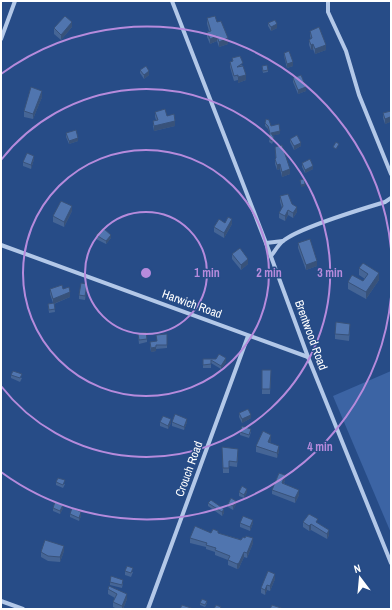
<svg xmlns="http://www.w3.org/2000/svg" width="392" height="610" font-family="'Archivo Narrow',sans-serif">
<rect width="100%" height="100%" fill="#274c87"/>
<polygon fill="#3c64a4" points="391,371 391,533 333,396"/>
<g fill="none" stroke-linecap="round" stroke-linejoin="round">
<g stroke="#b3c8e8" stroke-width="4">
<polyline points="172,1 266,243 308,357 391,563"/>
<polyline points="328,1 328,12 346,51 359,95 391,174"/>
<polyline points="1,39 15,1"/>
<polyline points="266,243 283,241"/>
<polyline points="1,245 308,357"/>
<path d="M271 256C275 251 278 245 283 241 300 227 362 209 385 202L391 198"/>
<polyline points="1,601 23,609"/>
<polyline points="148,609 248,336"/>
</g>
</g>
<g fill="#456596">
<polygon points="207,18 217,22 228,44 219,47 217,41 210,44 207,37 207,32 209,31 207,24"/>
<polygon points="268,23 277,28 271,31 268,26"/>
<polygon points="72,27 61,40 54,34 54,28"/>
<polygon points="310,31 326,50 315,54 313,49 311,50 309,45 309,40 311,39 310,36"/>
<polygon points="284,53 293,66 287,68 284,56"/>
<polygon points="232,58 243,66 246,80 238,83 238,80 234,81 230,67 230,62 232,61"/>
<polygon points="262,68 268,70 268,72 263,73"/>
<polygon points="140,70 149,75 144,79 140,73"/>
<polygon points="293,78 306,91 298,94 293,82"/>
<polygon points="42,97 33,119 24,117 24,111"/>
<polygon points="391,111 391,124 390,122 385,124 383,118 383,113"/>
<polygon points="155,112 167,116 175,126 154,131 153,126 153,121 156,120 155,117"/>
<polygon points="265,123 271,126 280,134 273,135 274,140 272,144 269,142 270,135 268,129 265,126"/>
<polygon points="66,133 78,141 69,144 66,137"/>
<polygon points="290,139 301,146 294,150 290,142"/>
<polygon points="275,147 290,174 282,177 280,169 277,170 275,164 275,159 276,158"/>
<polygon points="34,159 31,169 23,166 23,162"/>
<polygon points="302,163 313,169 305,173 302,167"/>
<polygon points="280,196 292,204 297,212 293,218 288,215 285,221 279,218 279,213 282,208 280,202"/>
<polygon points="72,211 64,227 53,222 53,216"/>
<polygon points="225,223 232,224 224,238 214,232 214,227"/>
<polygon points="96,235 111,238 106,244 96,239"/>
<polygon points="298,243 317,266 306,270 298,248"/>
<polygon points="232,254 248,264 241,270 232,259"/>
<polygon points="359,268 379,280 366,299 348,289 348,282 363,281 365,279 359,275"/>
<polygon points="87,288 85,300 79,299 79,295"/>
<polygon points="50,289 63,289 70,297 54,304 55,312 49,313 48,304 53,303 50,294"/>
<polygon points="350,329 349,341 335,339 335,334"/>
<polygon points="138,334 147,339 147,342 139,344"/>
<polygon points="150,342 167,345 167,348 156,349 156,351 151,352 150,346"/>
<polygon points="203,359 216,359 226,362 221,369 211,363 211,368 203,368"/>
<polygon points="262,370 271,370 270,394 262,394"/>
<polygon points="11,375 22,378 20,382 11,378"/>
<polygon points="239,413 251,418 242,423 239,417"/>
<polygon points="160,422 171,423 168,429 160,426"/>
<polygon points="172,422 187,422 184,430 172,426"/>
<polygon points="240,432 251,432 249,438 240,435"/>
<polygon points="271,440 270,443 279,451 277,458 256,452 256,446"/>
<polygon points="222,447 238,454 237,467 229,466 229,473 223,473"/>
<polygon points="285,480 284,483 299,495 295,503 272,494 272,490"/>
<polygon points="56,482 65,484 63,488 56,485"/>
<polygon points="239,492 247,492 244,498 239,496"/>
<polygon points="208,503 224,513 222,516 208,506"/>
<polygon points="228,504 236,504 233,510 228,507"/>
<polygon points="53,508 63,508 60,514 53,511"/>
<polygon points="70,514 81,516 79,521 70,517"/>
<polygon points="303,522 318,523 329,535 327,539 311,530 309,531 303,527"/>
<polygon points="240,523 253,523 250,531 240,527"/>
<polygon points="211,533 218,533 253,543 247,558 244,557 239,568 237,569 228,565 228,560 215,555 215,552 206,549 206,547 190,543 190,538"/>
<polygon points="64,551 60,562 48,561 41,557 41,552"/>
<polygon points="125,571 133,572 131,577 125,575"/>
<polygon points="275,579 270,591 267,590 265,595 261,593 261,588"/>
<polygon points="110,582 123,583 122,588 110,585"/>
<polygon points="108,589 127,599 123,609 117,609 113,607 113,602 115,598 108,594"/>
<polygon points="200,603 207,603 205,607 200,605"/>
</g>
<g fill="#38527a">
<polygon points="72,22 72,27 61,40 61,35"/>
<polygon points="277,24 277,28 271,31 271,27"/>
<polygon points="217,36 217,41 210,44 210,39"/>
<polygon points="228,38 228,44 219,47 219,42"/>
<polygon points="313,44 313,49 311,50 311,45"/>
<polygon points="326,45 326,50 315,54 315,49"/>
<polygon points="293,62 293,66 287,68 287,64"/>
<polygon points="149,71 149,75 144,79 144,75"/>
<polygon points="246,75 246,80 238,83 238,77"/>
<polygon points="306,87 306,91 298,94 298,90"/>
<polygon points="42,91 42,97 33,119 33,114"/>
<polygon points="390,117 390,122 385,124 385,119"/>
<polygon points="175,121 175,126 154,131 154,126"/>
<polygon points="280,131 280,134 271,136 271,133"/>
<polygon points="78,138 78,141 69,144 69,141"/>
<polygon points="301,143 301,146 294,150 294,146"/>
<polygon points="34,156 34,159 31,169 31,165"/>
<polygon points="280,164 280,169 277,170 277,165"/>
<polygon points="313,166 313,169 305,173 305,170"/>
<polygon points="290,169 290,174 282,177 282,172"/>
<polygon points="305,184 305,186 301,187 301,185"/>
<polygon points="72,206 72,211 64,227 64,222"/>
<polygon points="297,207 297,212 293,218 293,213"/>
<polygon points="288,210 288,215 285,221 285,216"/>
<polygon points="232,219 232,224 224,238 224,233"/>
<polygon points="111,235 111,238 106,244 106,241"/>
<polygon points="248,259 248,264 241,270 241,265"/>
<polygon points="317,261 317,266 306,270 306,265"/>
<polygon points="379,273 379,280 366,299 366,292"/>
<polygon points="87,284 87,288 85,300 85,296"/>
<polygon points="70,292 70,297 53,304 53,299"/>
<polygon points="156,347 156,351 151,352 151,348"/>
<polygon points="226,358 226,362 221,369 221,366"/>
<polygon points="251,415 251,418 242,423 242,419"/>
<polygon points="171,419 171,423 168,429 168,426"/>
<polygon points="187,419 187,422 184,430 184,427"/>
<polygon points="271,435 271,440 268,448 268,442"/>
<polygon points="279,446 279,451 277,458 277,453"/>
<polygon points="285,475 285,480 282,487 282,483"/>
<polygon points="247,489 247,492 244,498 244,495"/>
<polygon points="299,490 299,495 295,503 295,498"/>
<polygon points="236,501 236,504 233,510 233,506"/>
<polygon points="63,505 63,508 60,514 60,511"/>
<polygon points="224,509 224,513 222,516 222,512"/>
<polygon points="81,512 81,516 79,521 79,518"/>
<polygon points="253,520 253,523 250,531 250,527"/>
<polygon points="311,524 311,530 309,531 309,526"/>
<polygon points="329,530 329,535 327,539 327,534"/>
<polygon points="253,538 253,543 247,558 247,553"/>
<polygon points="64,546 64,551 60,562 60,557"/>
<polygon points="244,552 244,557 239,568 237,569 237,564"/>
<polygon points="275,574 275,579 270,591 270,586"/>
<polygon points="267,585 267,590 265,595 265,590"/>
<polygon points="127,594 127,599 123,609 122,609 122,606"/>
</g>
<g fill="#5075af" stroke="#38527a">
<polygon points="65,16 72,22 61,35 54,28"/>
<polygon points="215,16 217,22 221,21 228,38 219,42 217,36 210,39 207,32 211,31 207,18"/>
<polygon points="275,20 277,24 271,27 268,23"/>
<polygon points="319,27 326,45 315,49 313,44 311,45 309,40 312,38 310,31"/>
<polygon points="289,51 293,62 287,64 284,53"/>
<polygon points="240,56 243,63 237,67 243,66 246,75 238,77 238,75 234,76 230,62 233,61 232,58"/>
<polygon points="267,65 268,70 263,71 262,66"/>
<polygon points="146,66 149,71 144,75 140,70"/>
<polygon points="301,75 306,87 298,90 293,78"/>
<polygon points="31,87 42,91 33,114 24,111"/>
<polygon points="165,109 167,116 174,114 175,121 154,126 153,121 158,120 155,112"/>
<polygon points="391,111 391,119 390,117 385,119 383,113"/>
<polygon points="266,119 269,120 271,126 279,124 280,131 271,133 274,138 272,141 269,139 270,133 268,126 265,123"/>
<polygon points="76,130 78,138 69,141 66,133"/>
<polygon points="297,135 301,143 294,146 290,139"/>
<polygon points="336,142 339,144 336,149 333,147"/>
<polygon points="282,145 290,169 282,172 280,164 277,165 275,159 276,158 275,147"/>
<polygon points="27,153 34,156 31,165 23,162"/>
<polygon points="310,159 313,166 305,170 302,163"/>
<polygon points="304,179 305,184 301,185 300,180"/>
<polygon points="288,194 292,204 297,207 293,213 288,210 285,216 279,213 283,206 280,196"/>
<polygon points="61,201 72,206 64,222 53,216"/>
<polygon points="228,217 232,219 224,233 214,227 219,219 225,223"/>
<polygon points="103,228 111,235 106,241 96,235"/>
<polygon points="310,239 317,261 306,265 298,243"/>
<polygon points="240,248 248,259 241,265 232,254"/>
<polygon points="363,263 379,273 366,292 348,282 352,275 363,281 368,274 359,268"/>
<polygon points="81,283 87,284 85,296 79,295"/>
<polygon points="62,285 63,289 69,287 70,292 53,299 50,289"/>
<polygon points="54,303 55,309 49,310 48,304"/>
<polygon points="336,322 350,324 349,335 335,334"/>
<polygon points="146,332 147,339 139,340 138,334"/>
<polygon points="167,334 167,345 156,345 156,347 151,348 150,342 157,341 156,335"/>
<polygon points="219,354 226,358 221,366 211,360 211,364 203,365 203,359 216,359"/>
<polygon points="262,370 271,370 270,389 262,389"/>
<polygon points="13,371 22,374 20,378 11,375"/>
<polygon points="248,409 251,415 242,419 239,413"/>
<polygon points="175,414 187,419 184,427 172,422"/>
<polygon points="163,416 171,419 168,426 160,422"/>
<polygon points="242,426 251,429 249,435 240,432"/>
<polygon points="263,431 271,435 268,442 279,446 277,453 256,446"/>
<polygon points="222,447 238,449 237,462 229,461 229,468 223,468"/>
<polygon points="279,473 285,475 282,483 299,490 295,498 272,490"/>
<polygon points="58,478 65,480 63,485 56,482"/>
<polygon points="242,486 247,489 244,495 239,492"/>
<polygon points="231,498 236,501 233,506 228,504"/>
<polygon points="211,500 224,509 222,512 208,503"/>
<polygon points="55,502 63,505 60,511 53,508"/>
<polygon points="72,508 81,512 79,518 70,514"/>
<polygon points="309,514 318,519 316,522 329,530 327,534 311,524 309,526 303,522"/>
<polygon points="243,516 253,520 250,527 240,523"/>
<polygon points="195,526 211,533 213,529 218,531 218,533 241,540 243,537 245,538 246,536 253,538 247,553 244,552 239,563 237,564 228,560 230,556 215,550 216,548 206,545 207,543 190,538"/>
<polygon points="45,540 64,546 60,557 48,556 41,552"/>
<polygon points="127,566 133,568 131,573 125,571"/>
<polygon points="268,571 275,574 270,586 267,585 265,590 261,588"/>
<polygon points="111,576 123,580 122,585 110,582"/>
<polygon points="109,586 127,594 122,606 113,602 117,594 108,589"/>
<polygon points="202,599 207,601 205,605 200,603"/>
<polygon points="182,605 194,609 180,609"/>
<polygon points="216,605 221,607 220,609 214,609"/>
<polygon points="272,605 284,609 270,609"/>
</g>
<g fill="none" stroke="#b68bdc" stroke-width="2">
<circle cx="146" cy="273" r="61"/>
<circle cx="146" cy="273" r="123"/>
<path d="M1 160A184 184 0 1 1 1 386"/>
<path d="M391 297A246 246 0 0 1 1 472M1 74A246 246 0 0 1 391 249"/>
</g>
<g text-anchor="middle" stroke-width="3" stroke-linejoin="round" paint-order="stroke">
<g font-size="12" fill="#fff" stroke="#274c87">
<text transform="translate(192 304) rotate(20)" y="4">Harwich Road</text>
<text transform="translate(311 335) rotate(70)" y="4">Brentwood Road</text>
<text transform="translate(189 469) rotate(-70)" y="4">Crouch Road</text>
</g>
</g>
<circle cx="146" cy="273" r="6" fill="#b68bdc" stroke="#274c87" stroke-width="2"/>
<g font-size="12" text-anchor="middle" font-weight="bold" fill="#b68bdc" stroke="#274c87" stroke-width="3" stroke-linejoin="round" paint-order="stroke">
<text x="207" y="277">1 min</text>
<text x="269" y="277">2 min</text>
<text x="330" y="277">3 min</text>
<text x="320" y="451">4 min</text>
</g>
<rect width="392" height="610" fill="none" stroke="#ffffff" stroke-width="4"/>
<g transform="translate(360 578) rotate(344)" stroke="#274c87" stroke-width="3" paint-order="stroke">
<path d="M0-3L7 15L0 10L-7 15Z" fill="#ffffff"/>
<text y="-6" font-size="11" font-weight="bold" text-anchor="middle" fill="#ffffff">N</text>
</g>
</svg>
